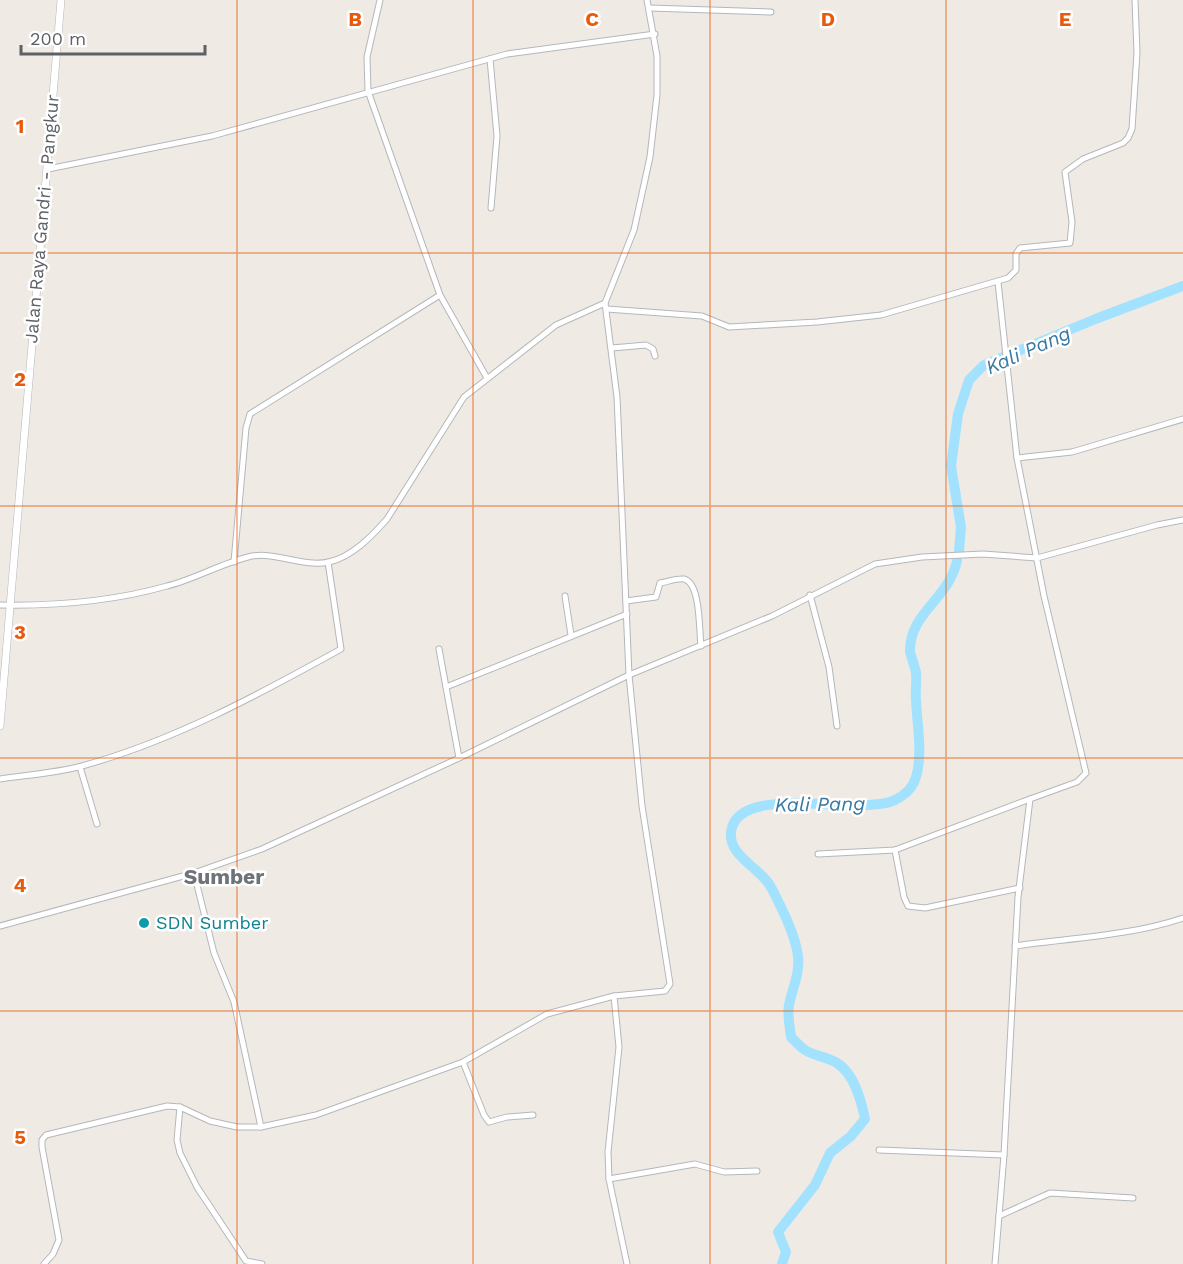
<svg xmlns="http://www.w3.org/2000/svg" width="1183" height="1264" font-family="'Work Sans',sans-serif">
<rect width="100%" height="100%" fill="#efebe4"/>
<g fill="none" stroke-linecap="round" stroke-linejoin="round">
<g stroke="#a3e2ff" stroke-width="10">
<polyline points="959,551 961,527 951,466 958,414 969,380 984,365 1098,318 1183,286"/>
<path d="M782 1264 786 1252 778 1232 815 1185 830 1153 851 1136 865 1119C861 1099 853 1068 831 1060 808 1051 810 1057 791 1037 790 1027 787 1015 789 1005 792 989 800 974 798 956 795 934 782 909 772 889 763 869 728 857 731 832 737 781 862 817 895 800 905 795 913 788 916 777 923 753 917 725 916 700 915 691 917 682 916 673 915 665 911 658 910 651 910 612 948 600 957 561"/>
</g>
<defs>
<g id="minor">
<polyline points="380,0 367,57 368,91 440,295 487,378"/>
<polyline points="650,8 771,12"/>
<polyline points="490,59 497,136 491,208"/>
<polyline points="48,169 212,136 507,54 655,34"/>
<polyline points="998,282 1017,458"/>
<polyline points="607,309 702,316 729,327 817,322 881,315 1008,278 1016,270 1016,254 1020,248 1070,243 1072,222 1065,172 1083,159 1123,143 1128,138 1132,129 1137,53 1135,0"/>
<polyline points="612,348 646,345 653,349 655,356"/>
<polyline points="234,562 246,428 250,414 440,295"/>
<polyline points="810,595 829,667 837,726"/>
<polyline points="565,596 571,635"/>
<path d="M626 601 656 597 660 583C667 582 677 578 684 579 701 583 699 631 701 646"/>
<path d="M0 605C55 606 114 601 167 586 195 579 220 564 248 557 274 550 302 568 329 562 352 557 372 536 387 519L464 397 556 325 605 303"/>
<polyline points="439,649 459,758"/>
<polyline points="446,687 627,614"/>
<polyline points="80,767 97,824"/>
<path d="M0 779C27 775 56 773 82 766 173 741 258 695 341 649L328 562"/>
<polyline points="895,850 904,897 908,906 925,908 1020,888"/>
<polyline points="818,854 895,850 1030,799"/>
<polyline points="194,873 214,953 234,1002 261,1127"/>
<polyline points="0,926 194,873 262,849 459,758 629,675 772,616 875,564 922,557 983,554 1037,558 1157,525 1183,520"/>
<path d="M1015 946C1071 938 1129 936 1183 918"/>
<polyline points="463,1062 484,1115 489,1122 507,1117 533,1115"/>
<polyline points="180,1107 177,1140 180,1153 197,1187 246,1261 262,1264"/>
<polyline points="879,1150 1004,1155"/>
<polyline points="609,1179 695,1164 724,1172 757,1171"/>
<polyline points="999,1216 1050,1193 1133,1198"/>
<polyline points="44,1264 53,1254 59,1240 42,1147 42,1140 46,1135 167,1106 180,1107 210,1121 237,1127 261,1127 316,1115 463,1062 547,1014 614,996"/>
<polyline points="627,1264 609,1179 608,1152 619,1047 614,996 665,991 670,984 642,806 629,675 617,397 605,303 634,230 650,157 657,95 657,56 647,0"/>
<polyline points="995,1264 1004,1155 1018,897 1030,799 1077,782 1086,773 1044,596 1017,458 1072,452 1183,419"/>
</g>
<polyline id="tertiary" points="0,726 61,0"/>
</defs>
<use href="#minor" stroke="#b4b7bb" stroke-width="7"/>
<use href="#tertiary" stroke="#b4b7bb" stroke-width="8"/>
<use href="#minor" stroke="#fff" stroke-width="5"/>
<use href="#tertiary" stroke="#fff" stroke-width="7"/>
</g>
<path fill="none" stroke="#e8590c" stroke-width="1.5" stroke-opacity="0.55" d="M237 0V1264M473 0V1264M710 0V1264M946 0V1264M0 253H1183M0 506H1183M0 758H1183M0 1011H1183"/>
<circle fill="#0f9aa8" stroke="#fff" stroke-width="2" cx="144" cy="923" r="6"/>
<g text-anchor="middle" stroke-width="5" stroke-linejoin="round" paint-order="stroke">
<g font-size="18" fill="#5c6165" stroke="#fff">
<text transform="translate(42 219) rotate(-85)" y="6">Jalan Raya Gandri - Pangkur</text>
</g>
<g font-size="18" fill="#0d838f" stroke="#fff" text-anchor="start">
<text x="156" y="929">SDN Sumber</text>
</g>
<g font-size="20" font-style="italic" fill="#3878a2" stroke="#fff">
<text transform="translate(1028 350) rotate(-24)" y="7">Kali Pang</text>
<text transform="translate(820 804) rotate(-1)" y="7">Kali Pang</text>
</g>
<g font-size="21" font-weight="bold" fill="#6d7377" stroke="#fff">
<text x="224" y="884">Sumber</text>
</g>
</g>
<g font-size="20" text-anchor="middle" font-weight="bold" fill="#e8590c" stroke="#fff" stroke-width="5" stroke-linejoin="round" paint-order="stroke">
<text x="355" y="26">B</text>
<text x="592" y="26">C</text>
<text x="828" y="26">D</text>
<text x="1065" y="26">E</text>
<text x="20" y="133">1</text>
<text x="20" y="386">2</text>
<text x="20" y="639">3</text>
<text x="20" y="892">4</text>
<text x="20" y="1144">5</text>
</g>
<path d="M21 45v9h184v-9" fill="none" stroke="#5c6165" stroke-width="3"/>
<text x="30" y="45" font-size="18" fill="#5c6165" stroke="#ffffff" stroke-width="4.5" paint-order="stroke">200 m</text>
</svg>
